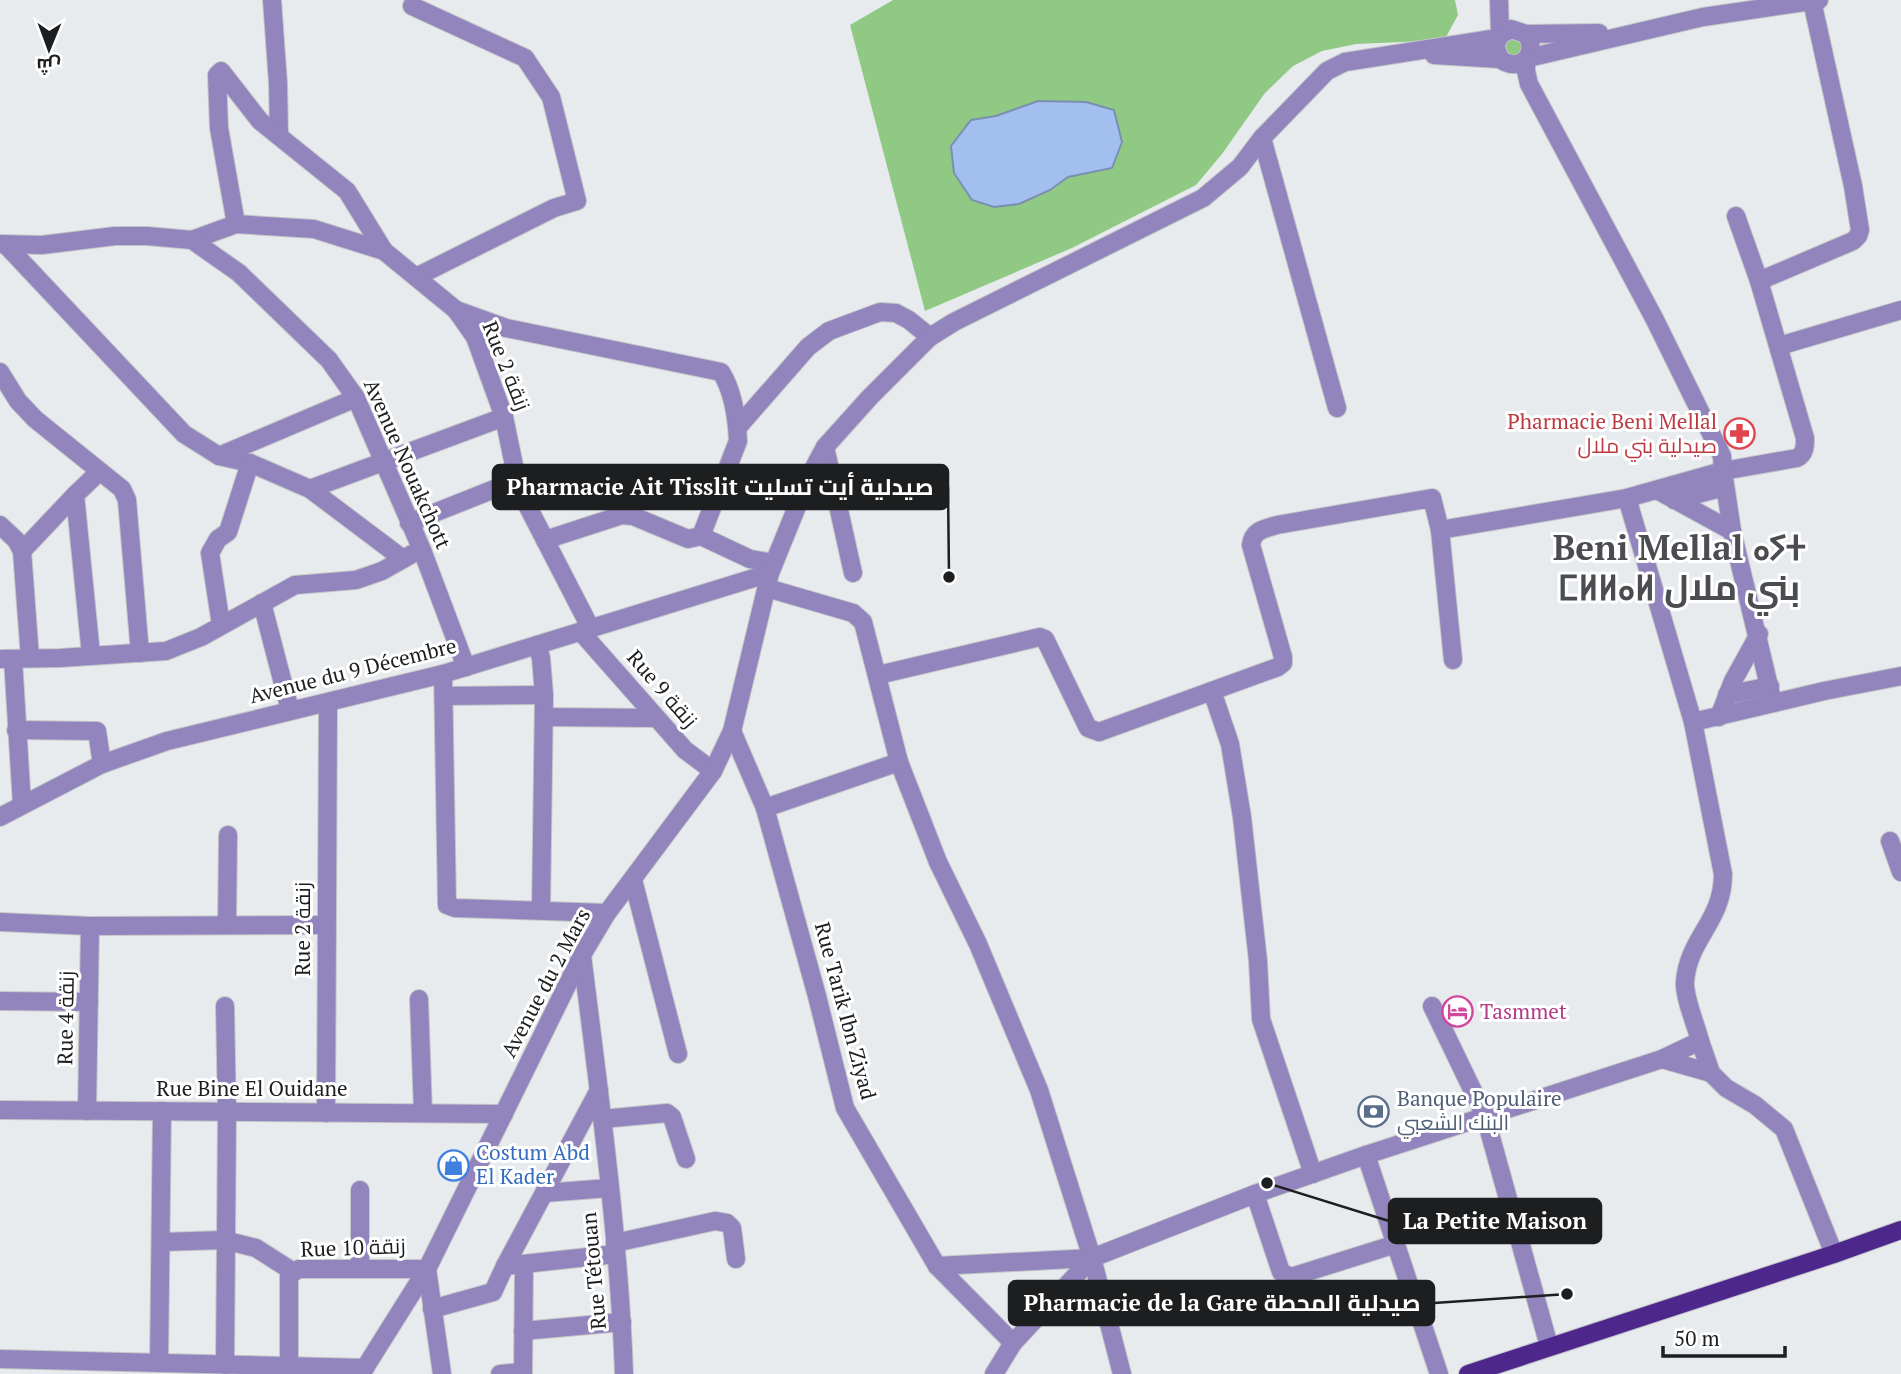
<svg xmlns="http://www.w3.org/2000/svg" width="1901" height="1374" font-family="'PT Serif',Cairo,'Noto Sans Tifinagh',serif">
<rect width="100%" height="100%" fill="#e8ebee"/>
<g fill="#90c984">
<polygon points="893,0 1455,0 1458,15 1446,37 1425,41 1356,44 1322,51 1293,66 1265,93 1222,154 1196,185 1072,248 925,311 850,25"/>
<polygon points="1510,36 1525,44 1520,58 1505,56 1501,49"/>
</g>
<polygon fill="#a3bff0" stroke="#7b8fb1" stroke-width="2" points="1038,101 1086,102 1114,110 1122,142 1112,168 1068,177 1050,190 1019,204 994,207 972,200 954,173 951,146 971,120 996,116"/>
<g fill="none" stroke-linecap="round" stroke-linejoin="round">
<defs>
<g id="minor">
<polyline points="272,0 278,83 279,136"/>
<polyline points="1499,0 1500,35"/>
<polyline points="412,6 525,58 551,97 577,201 554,208 416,277"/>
<polyline points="1526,34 1599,33"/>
<path d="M1434 55 1500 59C1519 74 1540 54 1526 34L1511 29 1500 35 1495 46 1500 59"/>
<polyline points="1528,58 1703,17 1819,0"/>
<path d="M1526 60V71L1529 84 1654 318 1722 456 1723 471 1797 458C1805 454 1805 446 1805 438L1759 281 1736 216"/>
<polyline points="1262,138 1337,408"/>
<polyline points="236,224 219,128 217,75 221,71 260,121 347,191 384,251"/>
<polyline points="192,240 236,224 314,229 384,251 456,310 475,337 504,417 517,480 526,503 591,629"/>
<polyline points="0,244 42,245 115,236 147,236 192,240 239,273 329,360 356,398 422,550 466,667"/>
<polyline points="6,245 184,434 219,456 250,463 310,489 403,559"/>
<polyline points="1759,281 1853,241 1858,236 1860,230 1853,186 1812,1"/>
<path d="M456 310 506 328 721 372C733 391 737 419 738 441L701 536"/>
<polyline points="1779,346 1901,310"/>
<polyline points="0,372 18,401 35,419 122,489 127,500 140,653"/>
<polyline points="738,427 808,347 829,331 880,312 896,313 909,320 930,337"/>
<polyline points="825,447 853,573"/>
<polyline points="219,456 356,398"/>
<polyline points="310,489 504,417"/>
<polyline points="1657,490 1732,531"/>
<polyline points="1674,500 1725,487"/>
<polyline points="409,523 517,480"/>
<polyline points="0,525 16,540 22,551 30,658"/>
<polyline points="1440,530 1627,498 1723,471 1732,531 1773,703"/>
<polyline points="545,540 622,515 633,516 688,539 701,536 750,559 774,563"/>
<polyline points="22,551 75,495"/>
<polyline points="767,588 853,613 863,622 899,762 938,862 978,944 1039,1090 1092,1258 1122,1374"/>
<polyline points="262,603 290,710"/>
<polyline points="221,625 210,553 218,539 228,532 250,463"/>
<polyline points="581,632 685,750 713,771"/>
<polyline points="537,645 541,658 544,695 541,909"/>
<polyline points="91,655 75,495 99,472"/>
<polyline points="0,659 60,658 166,651 201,637 295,585 356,580 382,571 412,554"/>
<polyline points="13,659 22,805"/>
<polyline points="443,674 447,905 455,908 607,913"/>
<path d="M878 675 1040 637 1045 639 1088 728 1099 732 1278 667 1283 663V657L1251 545C1253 530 1264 529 1277 525L1432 498 1440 530 1453 660"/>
<polyline points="1212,691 1230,744 1242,817 1258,961 1261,1019 1313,1174"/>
<polyline points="1727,695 1770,686"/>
<polyline points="445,696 544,695"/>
<polyline points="544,717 655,718"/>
<polyline points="1719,717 1733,681 1759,634"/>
<polyline points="1693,722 1824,691 1901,676"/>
<polyline points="16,730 97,731 102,764"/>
<polyline points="732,731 765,808 817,996 845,1108 937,1266 1013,1343"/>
<polyline points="765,808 899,762"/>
<polyline points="0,817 102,764 167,741 443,674 770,573"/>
<polyline points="1890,841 1901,872"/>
<polyline points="633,880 678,1054"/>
<polyline points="0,922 90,926 326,925"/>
<polyline points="227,925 228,835"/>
<path d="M582 955C599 1094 619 1234 624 1374"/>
<polyline points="419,999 423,1113"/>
<polyline points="0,1001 89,1002"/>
<polyline points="1432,1006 1485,1116 1549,1346"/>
<polyline points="1700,1041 1711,1073 1726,1088 1755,1105 1784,1129 1834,1254"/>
<polyline points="1662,1059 1711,1073"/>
<polyline points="0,1110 504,1114"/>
<polyline points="87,1111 90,926"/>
<polyline points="326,1113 328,703"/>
<polyline points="602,1119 667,1113 672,1117 686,1159"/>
<polyline points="1366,1155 1439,1374"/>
<polyline points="544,1193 609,1188"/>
<polyline points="1255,1194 1281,1272 1291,1277 1396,1244"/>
<polyline points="161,1242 224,1240 256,1248 292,1271"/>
<polyline points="615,1243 715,1221 727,1223 732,1228 736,1259"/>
<polyline points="505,1266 599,1090"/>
<polyline points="937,1266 1092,1258"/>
<polyline points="360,1269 360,1190"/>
<polyline points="432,1309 493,1292 505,1266 616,1254"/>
<polyline points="523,1331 622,1322"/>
<polyline points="0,1359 365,1368"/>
<polyline points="159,1363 162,1111"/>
<polyline points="225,1365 227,1112 225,1006"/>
<polyline points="289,1366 289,1275 299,1269 427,1269 442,1374"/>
<polyline points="361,1374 427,1269 582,955 607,913 713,771 732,731 770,573 809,477 825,447 870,397 930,337 954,322 1203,198 1240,167 1262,138 1327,71 1345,62 1498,38"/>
<polyline points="500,1374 522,1372"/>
<polyline points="523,1374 524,1264"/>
<path d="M994 1374 1013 1343 1092 1258 1255 1194 1366 1155 1662 1059 1700 1041C1696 1025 1684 997 1685 982 1688 938 1723 922 1723 874L1693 722 1627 498"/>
</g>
<polyline id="major" points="1468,1374 1834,1254 1901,1230"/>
</defs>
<use href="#minor" stroke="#c3c6c9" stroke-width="20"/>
<use href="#major" stroke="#c3c6c9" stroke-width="20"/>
<use href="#minor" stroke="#9284bc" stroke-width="18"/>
<use href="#major" stroke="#4e278d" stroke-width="18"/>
</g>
<defs>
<symbol id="pharmacy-ring" viewBox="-11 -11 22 22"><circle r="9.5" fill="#fff" stroke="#e0444e" stroke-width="1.5"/><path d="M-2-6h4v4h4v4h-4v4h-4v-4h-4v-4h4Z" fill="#e0444e"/></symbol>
<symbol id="hotel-ring" viewBox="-11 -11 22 22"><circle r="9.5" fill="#fff" stroke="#d1479c" stroke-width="1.5"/><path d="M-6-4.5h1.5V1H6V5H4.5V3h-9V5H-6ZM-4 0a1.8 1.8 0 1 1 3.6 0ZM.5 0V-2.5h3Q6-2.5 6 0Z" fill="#d1479c"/></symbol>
<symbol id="bank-ring" viewBox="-11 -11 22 22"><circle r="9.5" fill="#fff" stroke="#5c6f8a" stroke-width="1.5"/><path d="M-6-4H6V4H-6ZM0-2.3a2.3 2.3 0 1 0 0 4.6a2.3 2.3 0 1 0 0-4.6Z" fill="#5c6f8a"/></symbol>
<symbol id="shop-ring" viewBox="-11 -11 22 22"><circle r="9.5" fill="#fff" stroke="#3f7fe0" stroke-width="1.5"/><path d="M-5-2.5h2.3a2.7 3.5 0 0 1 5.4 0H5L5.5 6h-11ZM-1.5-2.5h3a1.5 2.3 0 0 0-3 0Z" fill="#3f7fe0"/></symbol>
</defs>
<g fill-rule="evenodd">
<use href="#pharmacy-ring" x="1722" y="416" width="35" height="35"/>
<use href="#hotel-ring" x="1440" y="994" width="35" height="35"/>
<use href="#bank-ring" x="1356" y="1094" width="35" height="35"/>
<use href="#shop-ring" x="436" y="1148" width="35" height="35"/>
</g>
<g text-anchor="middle" stroke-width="6" stroke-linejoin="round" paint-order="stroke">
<g font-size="21" fill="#1d1e1f" stroke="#fff">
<text transform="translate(506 366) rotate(68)" y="7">Rue 2 زنقة</text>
<text transform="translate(407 464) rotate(66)" y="7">Avenue Nouakchott</text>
<text transform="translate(353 671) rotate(-14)" y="7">Avenue du 9 Décembre</text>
<text transform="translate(662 689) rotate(49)" y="7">Rue 9 زنقة</text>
<text transform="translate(303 929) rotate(-90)" y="7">Rue 2 زنقة</text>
<text transform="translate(546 983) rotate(-62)" y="7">Avenue du 2 Mars</text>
<text transform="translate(845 1011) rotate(75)" y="7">Rue Tarik Ibn Ziyad</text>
<text transform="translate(66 1018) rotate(-89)" y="7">Rue 4 زنقة</text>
<text x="252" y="1096">Rue Bine El Ouidane</text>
<text transform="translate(353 1248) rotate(-2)" y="7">Rue 10 زنقة</text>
<text transform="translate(594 1271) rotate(-95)" y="7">Rue Tétouan</text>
</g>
<g font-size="21" fill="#be3a42" stroke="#fff" text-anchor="end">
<text x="1717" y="429">Pharmacie Beni Mellal<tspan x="1717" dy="24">صيدلية بني ملال</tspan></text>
</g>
<g font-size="21" fill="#b23c85" stroke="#fff" text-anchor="start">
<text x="1480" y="1019">Tasmmet</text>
</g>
<g font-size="21" fill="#4e5e75" stroke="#fff" text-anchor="start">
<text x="1397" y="1106">Banque Populaire<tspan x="1397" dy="24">البنك الشعبي</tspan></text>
</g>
<g font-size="21" fill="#366cbe" stroke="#fff" text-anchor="start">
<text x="476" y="1160">Costum Abd<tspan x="476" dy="24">El Kader</tspan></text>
</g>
<g font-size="35" font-weight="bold" fill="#4a4c4f" stroke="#fff">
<text x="1679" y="560">Beni Mellal ⴰⵢⵜ<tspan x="1679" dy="40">ⵎⵍⵍⴰⵍ بني ملال</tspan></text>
</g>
</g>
<path fill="none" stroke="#1d1e1f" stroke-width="2.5" d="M949 577L948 487M1267 1183L1389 1221M1567 1294L1434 1303"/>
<g fill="#1d1e1f" stroke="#fff" stroke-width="2.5">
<circle cx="949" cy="577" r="7"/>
<circle cx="1267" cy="1183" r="7"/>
<circle cx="1567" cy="1294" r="7"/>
</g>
<g fill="#1d1e1f" stroke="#1d1e1f" stroke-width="2.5">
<rect x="493" y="465" width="455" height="44" rx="7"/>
<rect x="1389" y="1199" width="212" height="44" rx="7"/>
<rect x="1009" y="1281" width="425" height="44" rx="7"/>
</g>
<g font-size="23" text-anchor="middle" font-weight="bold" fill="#fff">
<text x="720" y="495">Pharmacie Ait Tisslit صيدلية أيت تسليت</text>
<text x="1495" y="1229">La Petite Maison</text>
<text x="1222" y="1311">Pharmacie de la Gare صيدلية المحطة</text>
</g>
<g transform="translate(49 49) rotate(181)" stroke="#ffffff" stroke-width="5" paint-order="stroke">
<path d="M0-5L12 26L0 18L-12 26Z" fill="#1d1e1f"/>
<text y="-10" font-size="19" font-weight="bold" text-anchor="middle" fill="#1d1e1f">ش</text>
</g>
<path d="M1663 1346v10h122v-10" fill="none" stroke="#1d1e1f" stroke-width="3.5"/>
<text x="1674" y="1346" font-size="21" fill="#1d1e1f" stroke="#ffffff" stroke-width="5" paint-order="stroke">50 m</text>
</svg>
